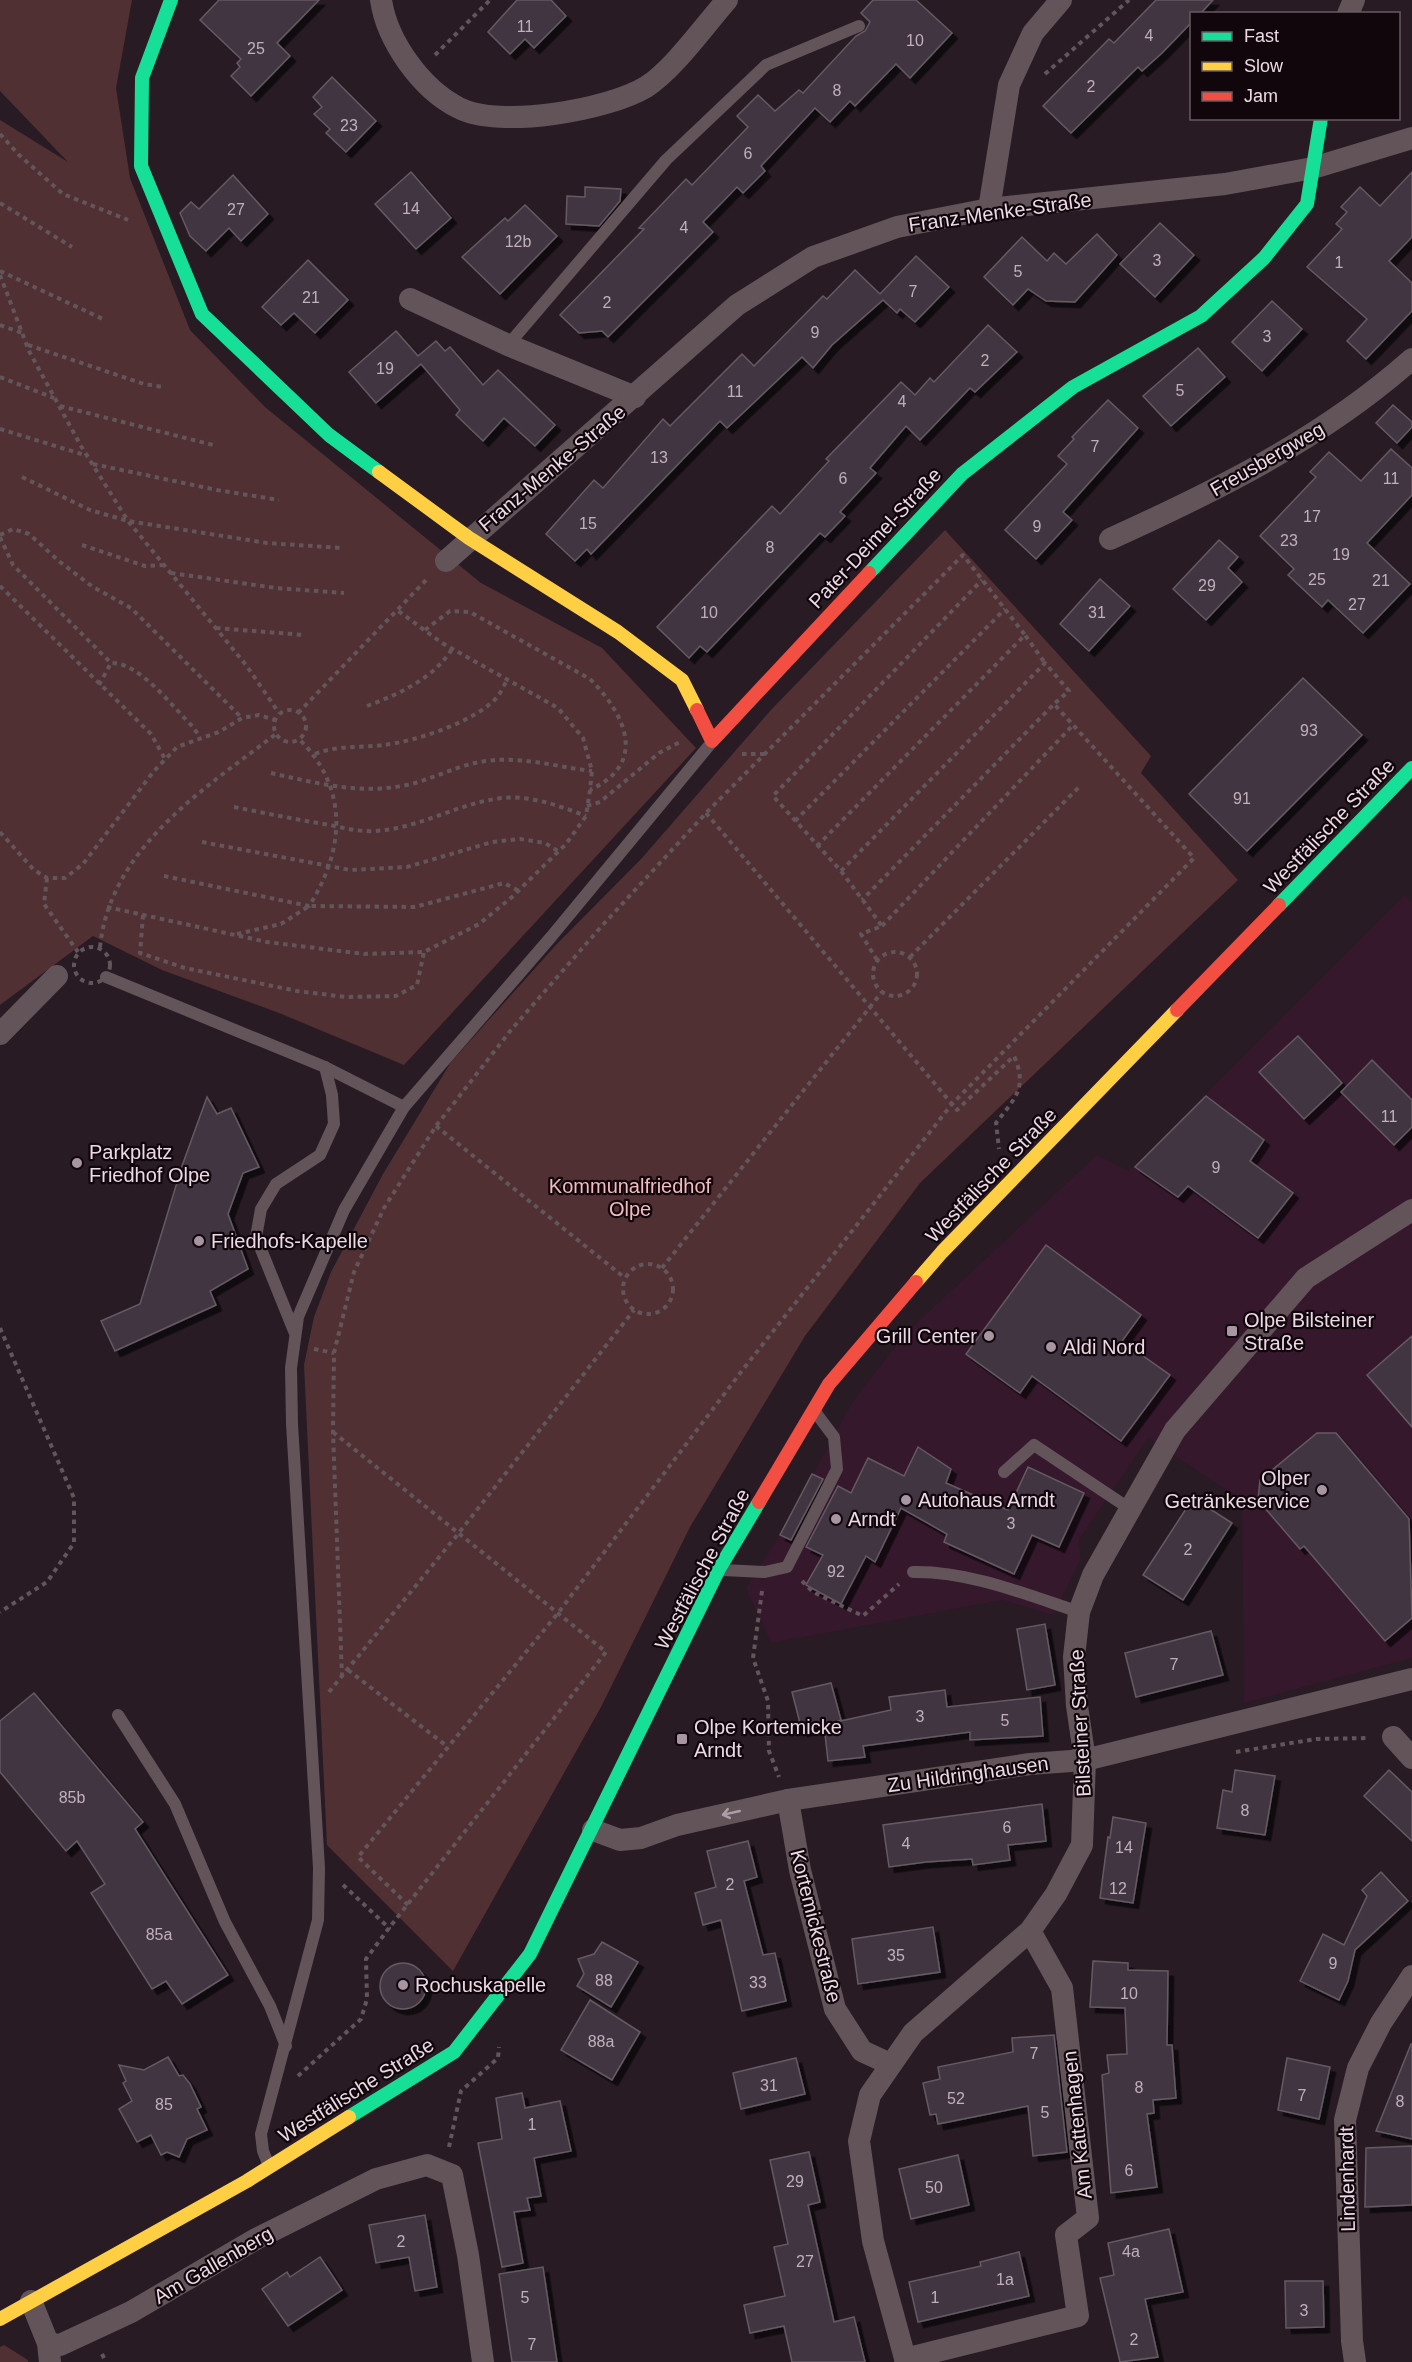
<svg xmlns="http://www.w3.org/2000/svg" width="1412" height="2362" font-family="Arial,sans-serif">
<defs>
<filter id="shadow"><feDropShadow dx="5.5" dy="5.5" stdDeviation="0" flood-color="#0009"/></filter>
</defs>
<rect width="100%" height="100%" fill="#281b24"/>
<polygon fill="#35182c" points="1405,895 1412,903 1412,1658 1244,1703 1242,1500 1148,1438 1078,1541 1081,1558 1053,1615 1002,1600 771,1643 746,1588 780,1535 852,1403 905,1334 1097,1155 1129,1171"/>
<g fill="#503032">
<polygon points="0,0 132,0 116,88 130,178 190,330 265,407 481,583 602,648 696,748 404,1065 279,1013 162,970 93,936 0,1005 0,120 68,162 0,91"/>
<polygon points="945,530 1151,756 1141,773 1238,880 920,1183 805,1336 690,1527 601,1707 453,1971 327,1845 304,1365 314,1317 331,1272 383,1174 451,1062 555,946 642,858 770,711"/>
<polygon points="4,2345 28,2360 28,2362 0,2362 0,2347"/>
</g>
<g fill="#403640" stroke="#645a63" stroke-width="1.5" filter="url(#shadow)">
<polygon points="219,0 319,0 277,43 290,56 251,96 231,76 240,67 237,63 241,59 200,20"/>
<polygon points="517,0 551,0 566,16 534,48 525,39 510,54 488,32"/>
<polygon points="873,0 916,0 952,33 910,78 896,64 855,106 850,101 830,122 815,108 761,166 765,171 743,193 737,187 703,222 713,232 608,337 602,331 579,333 560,315 644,229 639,228 686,179 692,185 748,127 737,116 758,95 775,111 799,90 803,93 856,36 865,31 870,22 861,13"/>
<polygon points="1156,0 1213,0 1200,14 1191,14 1191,23 1162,53 1142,71 1138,67 1071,133 1043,106 1109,39 1114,43"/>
<polygon points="332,77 376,121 346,152 326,133 330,129 314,114 322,107 313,97"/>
<polygon points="411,172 451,218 416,249 375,204"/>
<polygon points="1412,172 1412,237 1389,261 1412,283 1412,311 1366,359 1347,341 1367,319 1307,267 1342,229 1336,224 1347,212 1341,207 1360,187 1380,206"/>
<polygon points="233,175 268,214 241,241 229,228 206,251 190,236 180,213 191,202 199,209"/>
<polygon points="585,187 621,189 620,201 599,226 566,224 567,196 585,197"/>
<polygon points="525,205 557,236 500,294 462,257 505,218 508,221"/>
<polygon points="1160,223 1194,255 1155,297 1120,264"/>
<polygon points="1097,234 1117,255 1075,302 1046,301 1028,289 1013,305 984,277 1022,237 1047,261 1054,253 1066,264"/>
<polygon points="916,256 949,287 915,322 900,309 897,313 883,300 832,345 813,368 802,357 727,428 720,421 591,554 587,549 575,561 546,534 594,480 603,488 663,419 670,426 742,354 754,366 823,296 827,299 855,270 880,294"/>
<polygon points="308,260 348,300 315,333 294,313 281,325 262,307"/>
<polygon points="1272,301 1302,329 1262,371 1232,342"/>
<polygon points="988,325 1017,352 975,392 970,388 920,440 906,426 870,468 876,473 840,512 845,516 825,537 820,533 707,652 700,646 689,658 657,627 772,506 780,514 829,461 826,459 901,382 915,395 930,378 934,382"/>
<polygon points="396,331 418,356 436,341 445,351 450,347 483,385 498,370 555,425 535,446 504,418 483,441 456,415 460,410 421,364 376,403 349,372"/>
<polygon points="1198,348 1225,377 1171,426 1143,396"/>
<polygon points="1108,400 1138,428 1063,512 1072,520 1036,559 1005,530 1067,464 1058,456 1074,439 1072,437"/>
<polygon points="1393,405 1412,422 1412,427 1397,443 1376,423"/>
<polygon points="1391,449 1412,468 1412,495 1367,543 1410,584 1363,633 1328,600 1322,607 1288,575 1294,569 1260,536 1316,477 1310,472 1329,452 1361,481"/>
<polygon points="1219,540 1238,557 1228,568 1242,582 1206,620 1173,589"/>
<polygon points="1100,579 1130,606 1089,651 1060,624"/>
<polygon points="1303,678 1362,735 1247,851 1189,794"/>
<polygon points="1298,1036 1342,1083 1304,1119 1259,1072"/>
<polygon points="1372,1060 1412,1100 1412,1127 1394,1145 1341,1092"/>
<polygon points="1206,1096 1264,1140 1250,1161 1293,1193 1258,1238 1188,1186 1178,1197 1135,1167"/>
<polygon points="207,1097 217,1114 231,1108 259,1167 243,1173 228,1214 248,1269 210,1291 216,1305 115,1351 101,1321 140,1304 182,1166"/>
<polygon points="1046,1245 1141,1315 1122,1341 1170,1375 1121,1441 1032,1376 1020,1393 966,1354"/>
<polygon points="1412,1336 1412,1427 1367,1375"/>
<polygon points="1317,1433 1336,1433 1409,1519 1412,1618 1385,1641 1304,1546 1300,1549 1258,1500 1260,1480"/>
<polygon points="918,1447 951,1469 946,1483 1008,1510 1028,1467 1084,1493 1059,1547 1032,1535 1014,1574 944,1542 947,1534 901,1508 875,1562 866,1556 841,1604 806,1585 823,1555 806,1547 838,1486 851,1493 868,1458 904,1476"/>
<polygon points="812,1474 823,1479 791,1540 780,1535"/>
<polygon points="1193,1498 1232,1523 1183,1600 1143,1575"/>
<polygon points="1045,1624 1055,1685 1027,1690 1017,1629"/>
<polygon points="1211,1631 1223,1675 1136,1697 1125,1653"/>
<polygon points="831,1683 841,1720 836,1722 891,1710 889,1697 945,1690 947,1707 1040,1697 1043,1736 970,1740 970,1732 863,1746 865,1757 828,1761 824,1725 802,1731 792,1692"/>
<polygon points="34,1693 143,1822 135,1829 228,1975 182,2004 166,1981 152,1989 91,1893 105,1884 77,1841 66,1851 0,1772 0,1721"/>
<polygon points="1235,1770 1275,1776 1265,1835 1217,1828 1223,1790 1232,1792"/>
<polygon points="1389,1770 1412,1792 1412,1841 1364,1796"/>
<polygon points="1042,1804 1046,1841 1008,1845 1010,1860 973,1865 972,1859 926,1862 889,1867 883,1825"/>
<polygon points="1113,1817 1146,1823 1133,1903 1100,1898 1108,1837 1110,1838"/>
<polygon points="748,1841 757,1877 744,1881 763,1955 775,1953 786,2001 742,2011 721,1920 703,1925 695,1893 716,1887 707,1851"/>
<polygon points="1381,1872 1408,1901 1355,1950 1348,1981 1339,2000 1300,1981 1323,1934 1344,1945 1367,1896 1362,1890"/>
<polygon points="933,1927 940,1972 858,1984 852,1939"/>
<polygon points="602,1942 638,1962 611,2007 577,1986 584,1974 578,1959 594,1954"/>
<polygon points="1093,1961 1128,1963 1128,1970 1168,1971 1167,2045 1172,2045 1176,2098 1153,2100 1154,2113 1147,2114 1157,2187 1111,2193 1102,2075 1109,2073 1107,2055 1127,2054 1125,2008 1090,2007"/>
<circle cx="403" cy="1986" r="23"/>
<polygon points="590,2000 640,2032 612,2080 561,2050"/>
<polygon points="1054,2035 1067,2152 1033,2156 1028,2106 938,2124 936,2114 930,2115 923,2083 940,2079 938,2067 1013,2052 1012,2038"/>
<polygon points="1411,2044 1412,2045 1412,2139 1376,2131"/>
<polygon points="168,2057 179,2076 183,2075 190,2084 201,2107 197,2109 207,2130 187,2139 179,2157 167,2152 161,2155 151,2135 137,2142 119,2109 132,2101 123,2083 126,2081 119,2065 144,2070"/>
<polygon points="796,2058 805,2094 741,2109 733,2073"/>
<polygon points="1287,2058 1330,2067 1319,2119 1278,2110"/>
<polygon points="522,2093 525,2108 560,2101 571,2151 534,2158 541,2196 527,2198 530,2210 514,2212 523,2263 502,2267 478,2143 502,2139 496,2098"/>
<polygon points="1412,2146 1412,2205 1365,2207 1366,2148"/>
<polygon points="809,2152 820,2202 808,2205 834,2322 854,2317 865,2362 792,2362 784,2326 750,2333 744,2305 785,2296 774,2247 788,2244 770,2160"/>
<polygon points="958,2155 969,2205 911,2219 899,2169"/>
<polygon points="425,2215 437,2287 415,2291 409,2257 376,2263 369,2225"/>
<polygon points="1169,2229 1183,2292 1145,2299 1158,2357 1120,2362 1100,2278 1114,2275 1108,2243"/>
<polygon points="1019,2252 1029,2296 918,2322 909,2282 981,2266 980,2262"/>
<polygon points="320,2257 342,2290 288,2326 262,2289 287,2272 290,2277"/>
<polygon points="543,2267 557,2362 512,2362 499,2274"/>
<polygon points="1285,2281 1323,2281 1324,2327 1286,2328"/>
</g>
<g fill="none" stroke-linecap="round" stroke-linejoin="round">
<g stroke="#62565b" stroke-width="4" stroke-dasharray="4.5 4.5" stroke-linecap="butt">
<polyline points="435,55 490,0"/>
<polyline points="1045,74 1129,0"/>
<polyline points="0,134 19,155 63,194 128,220"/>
<polyline points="0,203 72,247"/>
<polyline points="0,271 105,320"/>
<polyline points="0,275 29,351 81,446 128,521 246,665 279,713"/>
<polyline points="0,325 22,333"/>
<polyline points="28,345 144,384 162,387"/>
<polyline points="0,377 54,398"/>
<polyline points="60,406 213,445"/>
<polyline points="0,429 88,456"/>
<polyline points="93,464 217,490 279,500"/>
<polyline points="22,477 90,510 128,521 267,543 341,548"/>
<polyline points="0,535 13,529 29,534 60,562 93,587 131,608 242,718"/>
<path d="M0 537 13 565 111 663C139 662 173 707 193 727L200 737"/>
<polyline points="82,545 145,566 163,565"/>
<polyline points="171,573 276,588 344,593"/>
<polyline points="0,586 151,734 165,759"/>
<polyline points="216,628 304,635"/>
<path d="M425 630 450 611 470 612 590 679C626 715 648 763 590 790"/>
<polyline points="99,685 111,663"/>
<path d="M367 706C399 694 433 679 452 649"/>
<circle cx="290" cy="726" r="16"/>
<polyline points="298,713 428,578"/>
<path d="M315 754C338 745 359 748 383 745 414 742 478 721 498 696 501 692 504 685 507 680"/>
<polyline points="742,754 765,754"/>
<path d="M271 773C316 783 361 795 407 785 434 779 459 764 487 761 522 756 557 767 592 771"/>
<polyline points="587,806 600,802 659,753 680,742"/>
<path d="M234 807C264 813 294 819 324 824 341 827 357 832 374 831 419 829 458 803 502 798 530 795 560 806 586 816"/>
<path d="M706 813 957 1110 1014 1056C1028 1088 1015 1098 996 1123L999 1149"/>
<polyline points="795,821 1005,609"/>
<polyline points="0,832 34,870 47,878 65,878 83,864 154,771 177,747 219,732 242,718 259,715 275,720"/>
<polyline points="202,842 350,870 407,867 492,842 520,839 545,843 558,851"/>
<polyline points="817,846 1025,635 1045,663"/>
<polyline points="841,871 1045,663 1069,691 1054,704"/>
<path d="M164 876 309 906C345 850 349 788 299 739"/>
<polyline points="47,878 44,904 78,952"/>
<polyline points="107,907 267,942 364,954 424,952 479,924 512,897 566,844 586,816 590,790 592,771 583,738 558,708 442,643 397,610"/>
<polyline points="143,915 140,953 185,968 297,991 346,997 396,996 417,985 424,952"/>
<polyline points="882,926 1073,725"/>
<polyline points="237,934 281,924 309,906 415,907 504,883 519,891"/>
<circle cx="92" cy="965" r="18"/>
<path d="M100 947C110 848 204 789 276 734"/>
<circle cx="895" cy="974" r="22"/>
<polyline points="910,957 1079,787"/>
<polyline points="877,960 861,934 882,926 841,871 773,796 982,580"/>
<polyline points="436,1126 625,1278"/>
<circle cx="648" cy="1289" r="25"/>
<polyline points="662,1268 882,992"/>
<polyline points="0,1328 74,1498 74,1543 47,1582 0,1612"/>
<polyline points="314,1349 334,1353"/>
<polyline points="333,1432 606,1652 389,1928"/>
<polyline points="802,1581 813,1592 863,1616 899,1584"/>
<polyline points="762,1591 753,1658 768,1701 769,1751 779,1777"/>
<polyline points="348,1670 448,1747"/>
<polyline points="342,1677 333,1432 334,1353 354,1272 384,1208 436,1126 511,1030 600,928 706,813 963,555 1025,635"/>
<polyline points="329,1692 458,1534 634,1310"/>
<polyline points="1236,1752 1316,1739 1368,1738"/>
<polyline points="408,1905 358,1857 558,1613 741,1372 952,1104 1194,858 1054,704 862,900"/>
<polyline points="298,2076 361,2019 367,1999 366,1959 389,1928 340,1882"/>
<polyline points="449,2147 461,2091 498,2058 499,2047"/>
<polyline points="102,2354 106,2362"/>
</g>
<g stroke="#63545a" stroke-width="12">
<polyline points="508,345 666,160 766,65 859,26"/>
<polyline points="106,977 325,1067 404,1107"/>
<polyline points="294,1331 256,1237 261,1209 276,1184 320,1155 334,1124 332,1095 325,1067"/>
<polyline points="1004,1472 1034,1445 1130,1509"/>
<polyline points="723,1570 765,1572 787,1567 837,1469 834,1437 816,1413"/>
<path d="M913 1572C969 1571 1025 1594 1079 1612"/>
<polyline points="118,1715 175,1804 225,1922 270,2006 286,2046"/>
<polyline points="269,2166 263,2151 261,2134 318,1920 319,1868 292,1424 291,1368 298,1317 344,1210 404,1107 551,937 712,742"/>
</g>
<g stroke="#63545a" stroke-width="22">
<path d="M381 0C387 41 421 89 459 108 499 129 608 110 646 87 673 70 705 25 727 0"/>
<polyline points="1348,14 1354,0"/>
<polyline points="989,209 1009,85 1033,33 1061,0"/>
<polyline points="410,299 508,345 635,397"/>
<path d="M1110 539C1218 490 1323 438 1412 359"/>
<polyline points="446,561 737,305 813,257 897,227 989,209 1225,184 1313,168 1412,138"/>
<polyline points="0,1034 57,976"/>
<polyline points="1393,1737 1412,1758"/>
<polyline points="788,1800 800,1870 835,2009 862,2051 890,2064"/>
<polyline points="593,1830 620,1840 641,1838 677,1825 788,1800 1030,1764 1085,1760 1412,1679"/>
<polyline points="31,2301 48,2343 50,2362"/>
<polyline points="48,2343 60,2345 131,2312 256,2239 376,2179 427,2165 452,2175 468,2255 483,2362"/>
<polyline points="905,2359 1078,2316 1066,2235 1088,2218 1062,1988 1030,1931"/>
<polyline points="906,2362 873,2241 859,2141 870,2095 913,2033 1030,1931 1056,1894 1082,1845 1085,1760 1077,1706 1074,1657 1079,1612 1093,1575 1175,1430 1306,1278 1412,1210"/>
<polyline points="1355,2362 1352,2341 1345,2120 1358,2068 1381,2023 1412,1976"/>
</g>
<g stroke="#16e098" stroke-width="14">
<polyline points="171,0 142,78 141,166 202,314 329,435 379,472"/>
<polyline points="869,573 962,474 1073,387 1201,316 1264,258 1307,204 1321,118"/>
<polyline points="1279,905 1412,768"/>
<polyline points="349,2117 454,2052 530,1954 719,1569 759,1502"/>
</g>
<g stroke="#ffcf43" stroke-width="14">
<polyline points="379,472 469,538 618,632 682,680 697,710"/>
<polyline points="916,1282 942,1252 1177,1010"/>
<polyline points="0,2319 247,2181 349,2117"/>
</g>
<g stroke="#f24e42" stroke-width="14">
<polyline points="697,710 712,741 869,573"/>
<polyline points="1177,1010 1279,905"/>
<polyline points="759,1502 829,1384 916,1282"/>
</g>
</g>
<defs><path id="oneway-shaft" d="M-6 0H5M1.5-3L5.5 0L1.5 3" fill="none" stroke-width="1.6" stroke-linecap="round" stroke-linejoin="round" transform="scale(1.5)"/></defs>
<use stroke="#ae9da6" href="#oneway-shaft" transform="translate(731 1813) rotate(167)"/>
<g fill="#a796a1" stroke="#10060c" stroke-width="2">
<circle cx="77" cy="1163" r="6"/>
<circle cx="199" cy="1241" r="6"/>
<rect x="1226" y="1325" width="12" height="12" rx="3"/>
<circle cx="989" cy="1336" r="6"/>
<circle cx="1051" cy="1347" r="6"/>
<circle cx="1322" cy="1490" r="6"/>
<circle cx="906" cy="1500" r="6"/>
<circle cx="836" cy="1519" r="6"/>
<rect x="676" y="1733" width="12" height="12" rx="3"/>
<circle cx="403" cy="1985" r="6"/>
</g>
<g text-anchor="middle" stroke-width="4.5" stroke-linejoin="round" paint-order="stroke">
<g font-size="16" fill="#c0b0bb">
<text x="525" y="32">11</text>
<text x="1149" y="41">4</text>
<text x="915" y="46">10</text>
<text x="256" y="54">25</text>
<text x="1091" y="92">2</text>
<text x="837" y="96">8</text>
<text x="349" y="131">23</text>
<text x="748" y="159">6</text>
<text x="411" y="214">14</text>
<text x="236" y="215">27</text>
<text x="684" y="233">4</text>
<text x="518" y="247">12b</text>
<text x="1157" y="266">3</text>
<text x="1339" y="268">1</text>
<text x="1018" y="277">5</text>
<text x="913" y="297">7</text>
<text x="311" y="303">21</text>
<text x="607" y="308">2</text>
<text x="815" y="338">9</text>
<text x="1267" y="342">3</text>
<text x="985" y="366">2</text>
<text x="385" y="374">19</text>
<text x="1180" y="396">5</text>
<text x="735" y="397">11</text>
<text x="902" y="407">4</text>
<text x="1095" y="452">7</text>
<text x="659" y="463">13</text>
<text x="843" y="484">6</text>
<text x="1391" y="484">11</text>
<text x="1312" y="522">17</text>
<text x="588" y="529">15</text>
<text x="1037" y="532">9</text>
<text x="1289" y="546">23</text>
<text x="770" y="553">8</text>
<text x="1341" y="560">19</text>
<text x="1317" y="585">25</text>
<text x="1381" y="586">21</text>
<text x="1207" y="591">29</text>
<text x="1357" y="610">27</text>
<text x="709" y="618">10</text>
<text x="1097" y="618">31</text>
<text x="1309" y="736">93</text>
<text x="1242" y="804">91</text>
<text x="1389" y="1122">11</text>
<text x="1216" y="1173">9</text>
<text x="1011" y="1529">3</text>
<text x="1188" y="1555">2</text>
<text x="836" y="1577">92</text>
<text x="1174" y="1670">7</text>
<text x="920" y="1722">3</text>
<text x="1005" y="1726">5</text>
<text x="72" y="1803">85b</text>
<text x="1245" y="1816">8</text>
<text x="1007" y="1833">6</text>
<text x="906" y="1849">4</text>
<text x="1124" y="1853">14</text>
<text x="730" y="1890">2</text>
<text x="1118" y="1894">12</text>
<text x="159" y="1940">85a</text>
<text x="896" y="1961">35</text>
<text x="1333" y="1969">9</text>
<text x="604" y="1986">88</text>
<text x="758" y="1988">33</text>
<text x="1129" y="1999">10</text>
<text x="601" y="2047">88a</text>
<text x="1034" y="2059">7</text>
<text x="769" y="2091">31</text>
<text x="1139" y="2093">8</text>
<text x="1302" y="2101">7</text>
<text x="956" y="2104">52</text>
<text x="1400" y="2107">8</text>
<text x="164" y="2110">85</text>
<text x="1045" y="2118">5</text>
<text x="532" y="2130">1</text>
<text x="1129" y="2176">6</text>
<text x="795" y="2187">29</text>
<text x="934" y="2193">50</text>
<text x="401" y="2247">2</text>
<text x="1131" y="2257">4a</text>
<text x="805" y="2267">27</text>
<text x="1005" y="2285">1a</text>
<text x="525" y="2303">5</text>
<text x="935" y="2303">1</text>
<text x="1304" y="2316">3</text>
<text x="1134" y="2345">2</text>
<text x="532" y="2350">7</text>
</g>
<g font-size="20" fill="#ebd9e4" stroke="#10060c">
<text transform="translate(1000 212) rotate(-8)" y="7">Franz-Menke-Straße</text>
<text transform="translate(1267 459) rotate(-30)" y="7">Freusbergweg</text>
<text transform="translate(552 468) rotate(-40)" y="7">Franz-Menke-Straße</text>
<text transform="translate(875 538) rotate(-47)" y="7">Pater-Deimel-Straße</text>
<text transform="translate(1329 826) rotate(-46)" y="7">Westfälische Straße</text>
<text transform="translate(991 1175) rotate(-46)" y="7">Westfälische Straße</text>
<text transform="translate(702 1569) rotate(-62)" y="7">Westfälische Straße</text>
<text transform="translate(1080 1723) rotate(-93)" y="7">Bilsteiner Straße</text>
<text transform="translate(968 1774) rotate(-8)" y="7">Zu Hildringhausen</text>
<text transform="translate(816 1926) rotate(76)" y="7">Kortemickestraße</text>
<text transform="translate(356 2090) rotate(-32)" y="7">Westfälische Straße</text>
<text transform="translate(1077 2125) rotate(-96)" y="7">Am Kattenhagen</text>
<text transform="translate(1347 2179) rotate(-91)" y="7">Lindenhardt</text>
<text transform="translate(213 2265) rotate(-30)" y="7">Am Gallenberg</text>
</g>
<g font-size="20" fill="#ebd9e4" stroke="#10060c" text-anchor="start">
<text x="89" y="1159">Parkplatz<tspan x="89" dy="23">Friedhof Olpe</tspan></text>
<text x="211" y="1248">Friedhofs-Kapelle</text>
<text x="1244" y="1327">Olpe Bilsteiner<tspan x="1244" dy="23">Straße</tspan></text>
<text x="977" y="1343" text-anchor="end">Grill Center</text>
<text x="1063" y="1354">Aldi Nord</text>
<text x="1310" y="1485" text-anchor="end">Olper<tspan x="1310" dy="23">Getränkeservice</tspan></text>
<text x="918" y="1507">Autohaus Arndt</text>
<text x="848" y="1526">Arndt</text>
<text x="694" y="1734">Olpe Kortemicke<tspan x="694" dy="23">Arndt</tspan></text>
<text x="415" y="1992">Rochuskapelle</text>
</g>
<g font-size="20" fill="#f3bbbb" stroke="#10060c">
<text x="630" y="1193">Kommunalfriedhof<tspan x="630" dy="23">Olpe</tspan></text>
</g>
</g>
<rect x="1190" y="12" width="210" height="108" fill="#10060c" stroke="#685a62" stroke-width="1.5"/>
<rect x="1202" y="32" width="30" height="9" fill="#16e098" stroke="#685a62" stroke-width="1.5"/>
<text x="1244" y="42" font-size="18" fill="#ebd9e4">Fast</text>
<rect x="1202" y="62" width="30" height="9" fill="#ffcf43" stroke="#685a62" stroke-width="1.5"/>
<text x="1244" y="72" font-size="18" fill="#ebd9e4">Slow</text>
<rect x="1202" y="92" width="30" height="9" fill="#f24e42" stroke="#685a62" stroke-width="1.5"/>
<text x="1244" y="102" font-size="18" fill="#ebd9e4">Jam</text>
</svg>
